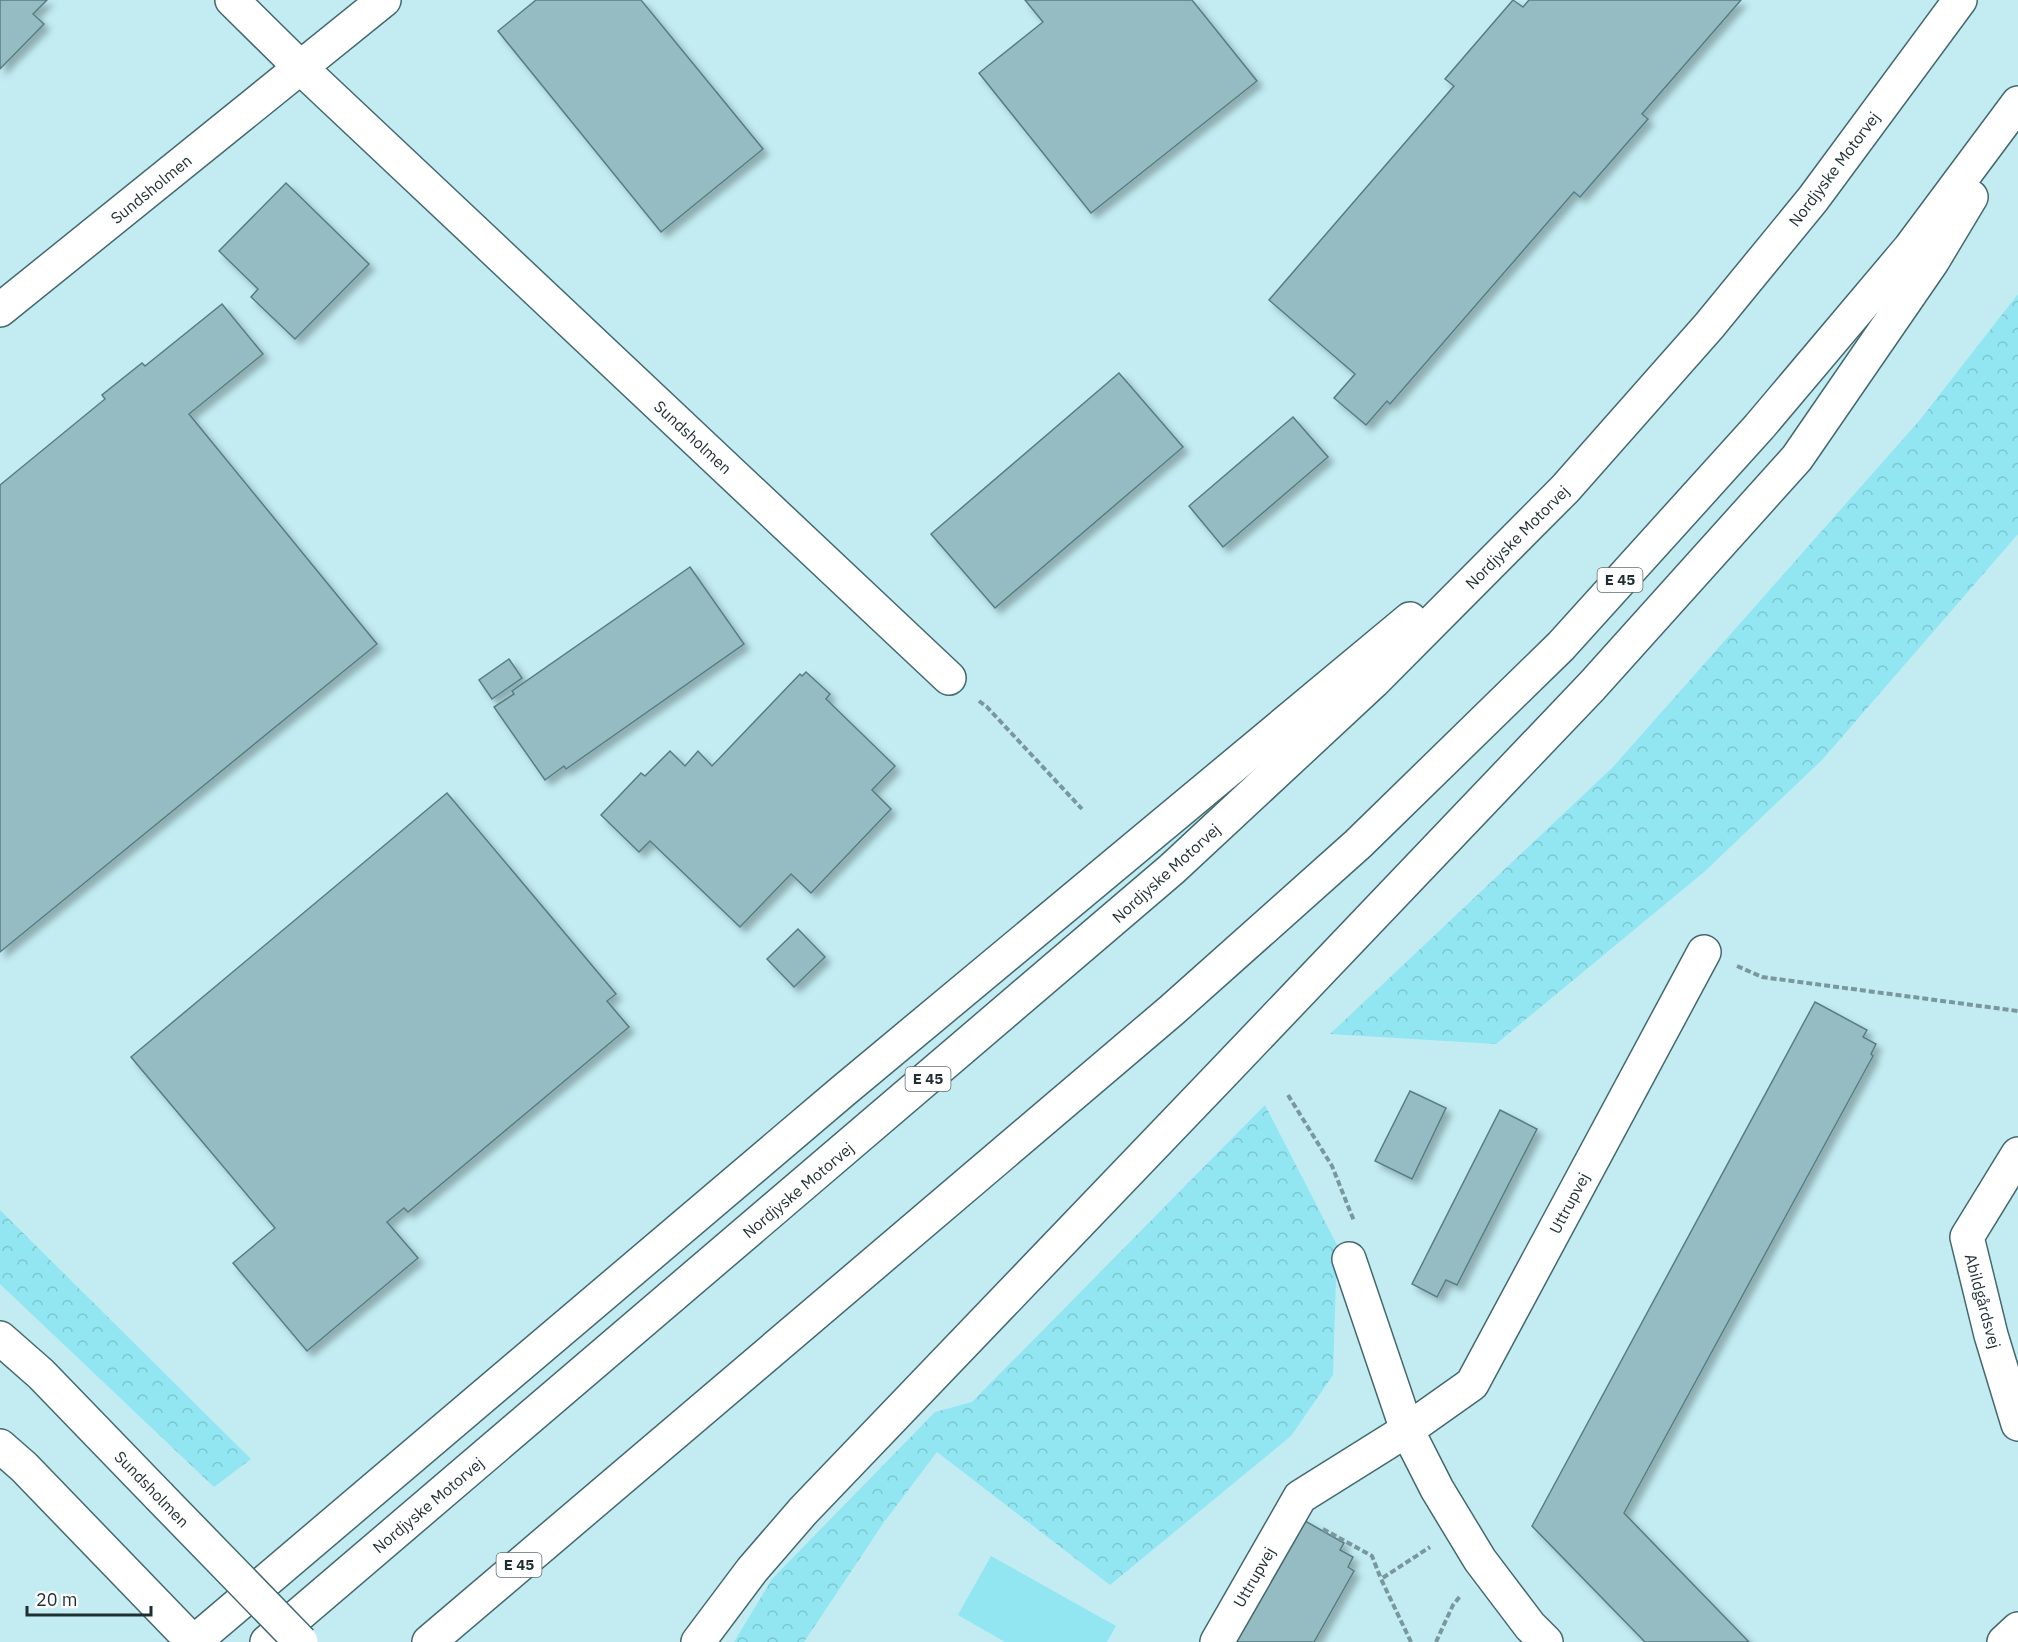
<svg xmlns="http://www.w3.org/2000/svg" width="2018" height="1642" font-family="'IBM Plex Sans',sans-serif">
<defs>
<pattern id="forest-crowns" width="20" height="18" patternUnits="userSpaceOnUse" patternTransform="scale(1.5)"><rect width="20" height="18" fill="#91e6f2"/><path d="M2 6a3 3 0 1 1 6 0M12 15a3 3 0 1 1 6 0" fill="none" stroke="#7dc6d0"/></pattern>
<filter id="shadow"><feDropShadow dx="5.5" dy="5.5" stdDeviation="3" flood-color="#0004"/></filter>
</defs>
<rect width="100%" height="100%" fill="#c2ecf2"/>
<g fill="url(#forest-crowns)">
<polygon points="2018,294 2018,534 1822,760 1704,872 1496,1044 1330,1034 1613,767 1919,421"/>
<polygon points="1265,1105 1337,1245 1333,1375 1291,1436 1110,1585 937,1452 884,1522 804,1642 734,1642 772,1579 935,1412 972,1402"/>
<polygon points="0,1210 251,1459 214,1487 0,1284"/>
</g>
<polygon fill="#91e6f2" points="991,1556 1116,1626 1107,1642 1005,1642 958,1615"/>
<g fill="#94bcc2" stroke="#577e83" stroke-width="1.5" filter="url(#shadow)">
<polygon points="0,0 47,0 33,14 44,24 0,69"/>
<polygon points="536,0 641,0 763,149 661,232 498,31"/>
<polygon points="1025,0 1192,0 1257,81 1091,213 979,73 1043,22"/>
<polygon points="1513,0 1523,7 1529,0 1741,0 1642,114 1648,119 1580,197 1574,192 1390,404 1387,401 1366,425 1334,398 1355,374 1269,300 1454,86 1445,79"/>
<polygon points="286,183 369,264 295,339 251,297 258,289 219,251"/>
<polygon points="222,304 263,354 189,414 377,644 0,952 0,485 105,399 102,395 142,363 145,366"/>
<polygon points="1119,373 1183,447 995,608 931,534"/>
<polygon points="1293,417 1328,457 1223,547 1189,506"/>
<polygon points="690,567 744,644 566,769 564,766 545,780 494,707 514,694 512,691"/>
<polygon points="509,659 522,678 492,699 479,680"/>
<polygon points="806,672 830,694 826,699 895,766 872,790 891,809 811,893 791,874 740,927 650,841 639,852 601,815 641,773 645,776 670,751 685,766 698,751 712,766 800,674 802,676"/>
<polygon points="447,793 616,994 607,1001 629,1027 408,1212 404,1208 387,1222 418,1258 307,1351 233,1263 275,1228 131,1057"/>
<polygon points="798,929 825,957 794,987 767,959"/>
<polygon points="1815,1002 1867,1030 1863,1037 1876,1044 1871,1054 1873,1056 1624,1513 1749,1642 1645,1642 1532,1526"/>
<polygon points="1410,1091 1446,1108 1412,1179 1375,1161"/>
<polygon points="1500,1110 1537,1129 1457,1285 1446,1280 1437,1297 1412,1284"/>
<polygon points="1298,1517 1344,1543 1340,1550 1353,1557 1348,1567 1354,1571 1314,1642 1228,1642"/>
</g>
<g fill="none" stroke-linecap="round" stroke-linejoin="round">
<defs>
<g id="minor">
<polyline points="232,0 301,68 949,678"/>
<polyline points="0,310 384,0"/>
<polyline points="2018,1154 1967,1237 1991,1335 2018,1424"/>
<polyline points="1349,1259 1407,1430 1437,1489 1480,1560 1530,1626 1546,1642"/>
<polyline points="0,1338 41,1374 159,1496"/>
<polyline points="0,1446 24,1467 193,1642"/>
<polyline points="1217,1642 1300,1497 1407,1430 1472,1384 1704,952"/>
<polyline points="2004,1642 2018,1629"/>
</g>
<g id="highway">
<polyline points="194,1642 843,1091 1410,619"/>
<polyline points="267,1642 1172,869 1373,682 1565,489 1709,326 1813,199 1960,0"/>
<polyline points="429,1642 1172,1010 1358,844 1561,646 1759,427 1910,248 2018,103"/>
<polyline points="698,1642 752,1570 803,1511 1220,1076 1592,686 1797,458 1932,262 1971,197"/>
</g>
</defs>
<use href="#minor" stroke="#43696e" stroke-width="36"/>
<use href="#highway" stroke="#43696e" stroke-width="36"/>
<g stroke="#7a989c" stroke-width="4" stroke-dasharray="6 3" stroke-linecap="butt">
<polyline points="979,701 987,707 1082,809"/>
<polyline points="1737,966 1762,977 2018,1011"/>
<polyline points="1288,1095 1332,1166 1354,1221"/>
<polyline points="1323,1529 1372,1556 1381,1579"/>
<polyline points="1411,1642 1381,1579 1430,1547"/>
<polyline points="1436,1642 1453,1605 1461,1595"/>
</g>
<use href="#minor" stroke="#fff" stroke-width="33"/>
<use href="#highway" stroke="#fff" stroke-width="33"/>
<defs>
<polyline id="minor-bridge" points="159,1496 301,1642"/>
</defs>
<use href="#minor-bridge" stroke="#43696e" stroke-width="36" stroke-linecap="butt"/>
<use href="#minor-bridge" stroke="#fff" stroke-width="33"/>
</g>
<g text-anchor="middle" stroke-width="6" stroke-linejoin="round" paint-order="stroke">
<g fill="#fff" stroke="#626d6f" stroke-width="1.5">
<rect x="1597.5" y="568" width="45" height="24" rx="4.5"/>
<rect x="905.5" y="1067" width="45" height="24" rx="4.5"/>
<rect x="496.5" y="1553" width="45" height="24" rx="4.5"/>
</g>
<g font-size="15" font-weight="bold" fill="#1f2f31">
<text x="1620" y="585">E 45</text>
<text x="928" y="1084">E 45</text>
<text x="519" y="1570">E 45</text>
</g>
<g font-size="16" fill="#1f2f31" stroke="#fff">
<text transform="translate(1834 169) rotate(-53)" y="6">Nordjyske Motorvej</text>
<text transform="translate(151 189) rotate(-39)" y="6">Sundsholmen</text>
<text transform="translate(693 437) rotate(43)" y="6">Sundsholmen</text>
<text transform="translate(1517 537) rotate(-45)" y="6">Nordjyske Motorvej</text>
<text transform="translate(1166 873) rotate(-42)" y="6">Nordjyske Motorvej</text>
<text transform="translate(798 1190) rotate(-40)" y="6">Nordjyske Motorvej</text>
<text transform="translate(1569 1203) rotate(-62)" y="6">Uttrupvej</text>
<text transform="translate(1983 1301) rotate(75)" y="6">Abildgårdsvej</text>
<text transform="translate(152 1489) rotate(46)" y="6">Sundsholmen</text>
<text transform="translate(428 1505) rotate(-40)" y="6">Nordjyske Motorvej</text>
<text transform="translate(1254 1577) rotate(-60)" y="6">Uttrupvej</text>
</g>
</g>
<path d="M27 1606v9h124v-9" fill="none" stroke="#1f2f31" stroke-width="3"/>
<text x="36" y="1606" font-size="18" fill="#1f2f31" stroke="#ffffff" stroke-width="4.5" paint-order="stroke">20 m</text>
</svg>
